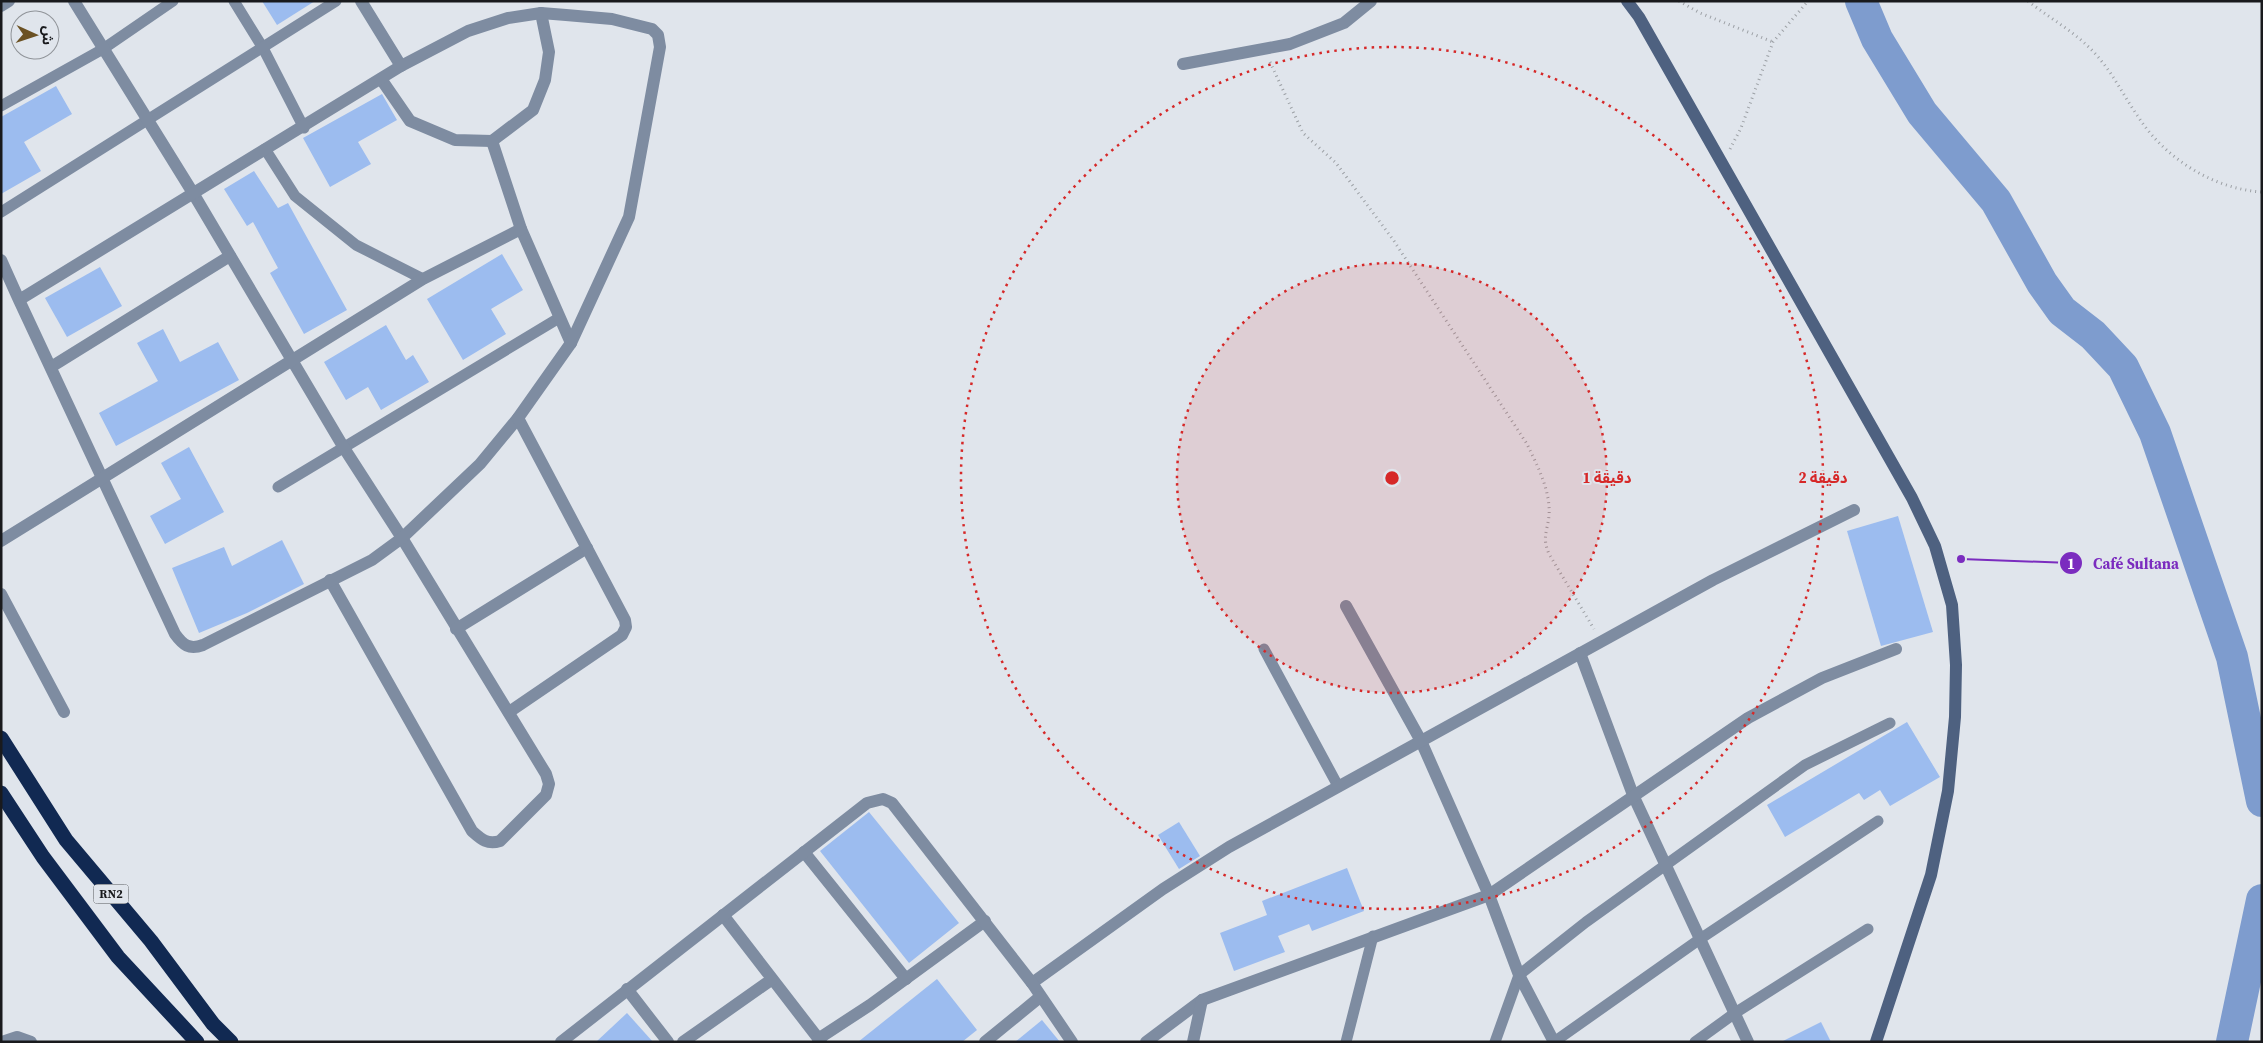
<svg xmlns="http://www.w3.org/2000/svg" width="2263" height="1043" font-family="'Source Serif 4','Noto Sans Arabic',serif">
<rect width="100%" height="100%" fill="#e0e5ec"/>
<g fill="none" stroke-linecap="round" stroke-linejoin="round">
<g stroke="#7e9cce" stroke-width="32">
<polyline points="1861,1 1877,39 1922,113 1996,201 2042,283 2062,311 2093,335 2123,367 2155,433 2232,657 2262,801"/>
<polyline points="2232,1042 2262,900"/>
</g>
</g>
<g fill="#9cbcef">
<polygon points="262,1 315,1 277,25"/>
<polygon points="56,86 72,114 24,142 41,171 1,194 1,117"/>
<polygon points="382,94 397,120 358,142 371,164 330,187 303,138"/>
<polygon points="254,171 278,208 288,203 347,310 304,334 270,273 278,268 253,222 247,226 224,189"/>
<polygon points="502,254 523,290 491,309 506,334 463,360 427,299"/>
<polygon points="100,267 122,306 67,337 45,298"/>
<polygon points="386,325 406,360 413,355 429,382 381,410 368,387 346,400 324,362"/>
<polygon points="163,329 180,362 218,342 239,380 116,446 99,413 158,381 137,343"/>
<polygon points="189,447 224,512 165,544 150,516 181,499 161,463"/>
<polygon points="1898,516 1933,632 1881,646 1847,531"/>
<polygon points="282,540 304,584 247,613 199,633 172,568 224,547 232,566"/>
<polygon points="1907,722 1940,777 1890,806 1880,790 1864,800 1859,793 1785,837 1767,805"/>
<polygon points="869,812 959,923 909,963 820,851"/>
<polygon points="1179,822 1200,856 1179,869 1158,835"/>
<polygon points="1347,868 1364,911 1312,931 1309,924 1278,936 1285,952 1234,971 1220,933 1267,915 1262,901"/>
<polygon points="937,979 977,1030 962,1042 858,1042"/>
<polygon points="627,1013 653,1042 596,1042"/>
<polygon points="1042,1020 1060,1042 1015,1042"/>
<polygon points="1821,1022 1831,1042 1781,1042"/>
</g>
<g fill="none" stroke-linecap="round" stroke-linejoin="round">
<g stroke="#9ca0a5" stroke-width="3" stroke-dasharray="1 4" stroke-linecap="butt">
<polyline points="1679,1 1700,13 1773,42"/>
<path d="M2028 1C2052 20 2079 34 2099 58 2115 77 2125 98 2139 118 2165 158 2213 189 2262 192"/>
<path d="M1270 62 1303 133 1336 163 1394 241 1527 444C1537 465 1551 491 1549 516 1547 533 1542 537 1549 554L1594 629"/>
<polyline points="1730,149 1741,128 1773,42 1808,1"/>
</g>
<g stroke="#7e8ca1" stroke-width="11">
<polyline points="234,1 263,48 304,128"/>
<polyline points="1,106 103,49 173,1"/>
<polyline points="265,149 295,196 356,245 423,279"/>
<polyline points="1,212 336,1"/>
<polyline points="278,487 559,318"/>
<polyline points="1264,649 1338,786"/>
<polyline points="1346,1042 1373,936"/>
<polyline points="1495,1042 1519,975 1586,922 1805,765 1890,723"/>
<polyline points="1554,1042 1700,939 1878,821"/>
<polyline points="1695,1042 1735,1013 1868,929"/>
</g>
<g stroke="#7e8ca1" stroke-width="12">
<path d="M74 1 193 193 344 448 402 538 546 774 549 784 546 795 500 841C487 845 481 839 472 831L330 580"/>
<polyline points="361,1 401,66"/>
<polyline points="1,6 9,1"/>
<polyline points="1183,64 1290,44 1344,23 1371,1"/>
<polyline points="381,79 410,121 455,140 492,141 533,110 545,80 549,52 541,13"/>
<polyline points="492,141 521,229 571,343"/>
<path d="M1 260 19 300 175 634C183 645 189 650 203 645L372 560 402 538 480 464 518 418 571 343 629 217 660 47 658 35 652 29 612 19 566 15 541 13 508 18 468 31 401 66 19 300"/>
<polyline points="51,367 230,256"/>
<polyline points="1,541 423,279 521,229"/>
<polyline points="1,594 64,712"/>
<polyline points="1346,606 1421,741 1489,895 1519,975 1554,1042"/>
<polyline points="456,629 587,548"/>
<polyline points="1580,653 1633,795 1748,1042"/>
<polyline points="509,712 622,635 626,627 625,620 518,418"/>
<polyline points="804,852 906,979"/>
<polyline points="723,915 821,1042"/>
<polyline points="1032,983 1163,889 1229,847 1713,580 1854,510"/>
<polyline points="627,989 668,1042"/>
<polyline points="818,1039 870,1005 985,921"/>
<polyline points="2,1042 17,1037 31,1042"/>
<polyline points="561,1042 867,803 883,799 892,803 1032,983 1072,1042"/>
<polyline points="683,1042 771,980"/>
<polyline points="985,1042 1040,997"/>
<polyline points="1146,1042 1202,1000 1489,895 1748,718 1822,678 1896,649"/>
<polyline points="1193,1042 1202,1000"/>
</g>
<polyline stroke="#4e6180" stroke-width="12" points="1627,1 1639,17 1912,498 1935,546 1952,605 1956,665 1955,717 1948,791 1931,875 1876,1042"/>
<g stroke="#112952" stroke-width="15">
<polyline points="1,738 66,840 151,941 213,1024 231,1042"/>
<polyline points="1,793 43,857 118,957 197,1042"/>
</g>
</g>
<circle cx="1392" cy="478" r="215" fill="#d62828" fill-opacity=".12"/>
<g fill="none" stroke="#d62828" stroke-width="2.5" stroke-dasharray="2.5 5">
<circle cx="1392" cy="478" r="215"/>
<circle cx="1392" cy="478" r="431"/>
</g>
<g text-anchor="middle" stroke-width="4" stroke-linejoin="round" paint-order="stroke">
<rect fill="#e0e5ec" stroke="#55575b" stroke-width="1" x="93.5" y="884.5" width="35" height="19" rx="4"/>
<g font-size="12" font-weight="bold" fill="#191a1d">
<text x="111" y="898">RN2</text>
</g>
</g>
<circle cx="1392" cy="478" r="8" fill="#d62828" stroke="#e0e5ec" stroke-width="2.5"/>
<g font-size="15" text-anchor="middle" font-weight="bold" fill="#d62828" stroke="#e0e5ec" stroke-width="4" stroke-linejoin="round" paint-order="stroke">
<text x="1607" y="483">1 دقيقة</text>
<text x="1823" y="483">2 دقيقة</text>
</g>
<path fill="none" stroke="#7b2cbf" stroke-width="2" d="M1961 559L2071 563"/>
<g fill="#7b2cbf" stroke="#e0e5ec" stroke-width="2">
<circle cx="1961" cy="559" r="5"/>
<circle cx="2071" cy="563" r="12"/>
</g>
<g font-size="15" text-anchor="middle" font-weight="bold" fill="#fff">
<text x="2071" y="569">1</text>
</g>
<g font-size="15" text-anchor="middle" font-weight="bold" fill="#7b2cbf" stroke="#e0e5ec" stroke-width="4" stroke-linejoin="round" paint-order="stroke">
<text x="2136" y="569">Café Sultana</text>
</g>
<rect width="2263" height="1043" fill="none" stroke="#191a1d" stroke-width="5"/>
<g transform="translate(35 35) rotate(93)"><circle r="24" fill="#e0e5ec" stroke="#909499"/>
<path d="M0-4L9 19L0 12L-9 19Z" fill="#6b5123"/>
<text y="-8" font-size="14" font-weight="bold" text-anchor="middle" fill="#191a1d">ش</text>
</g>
</svg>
